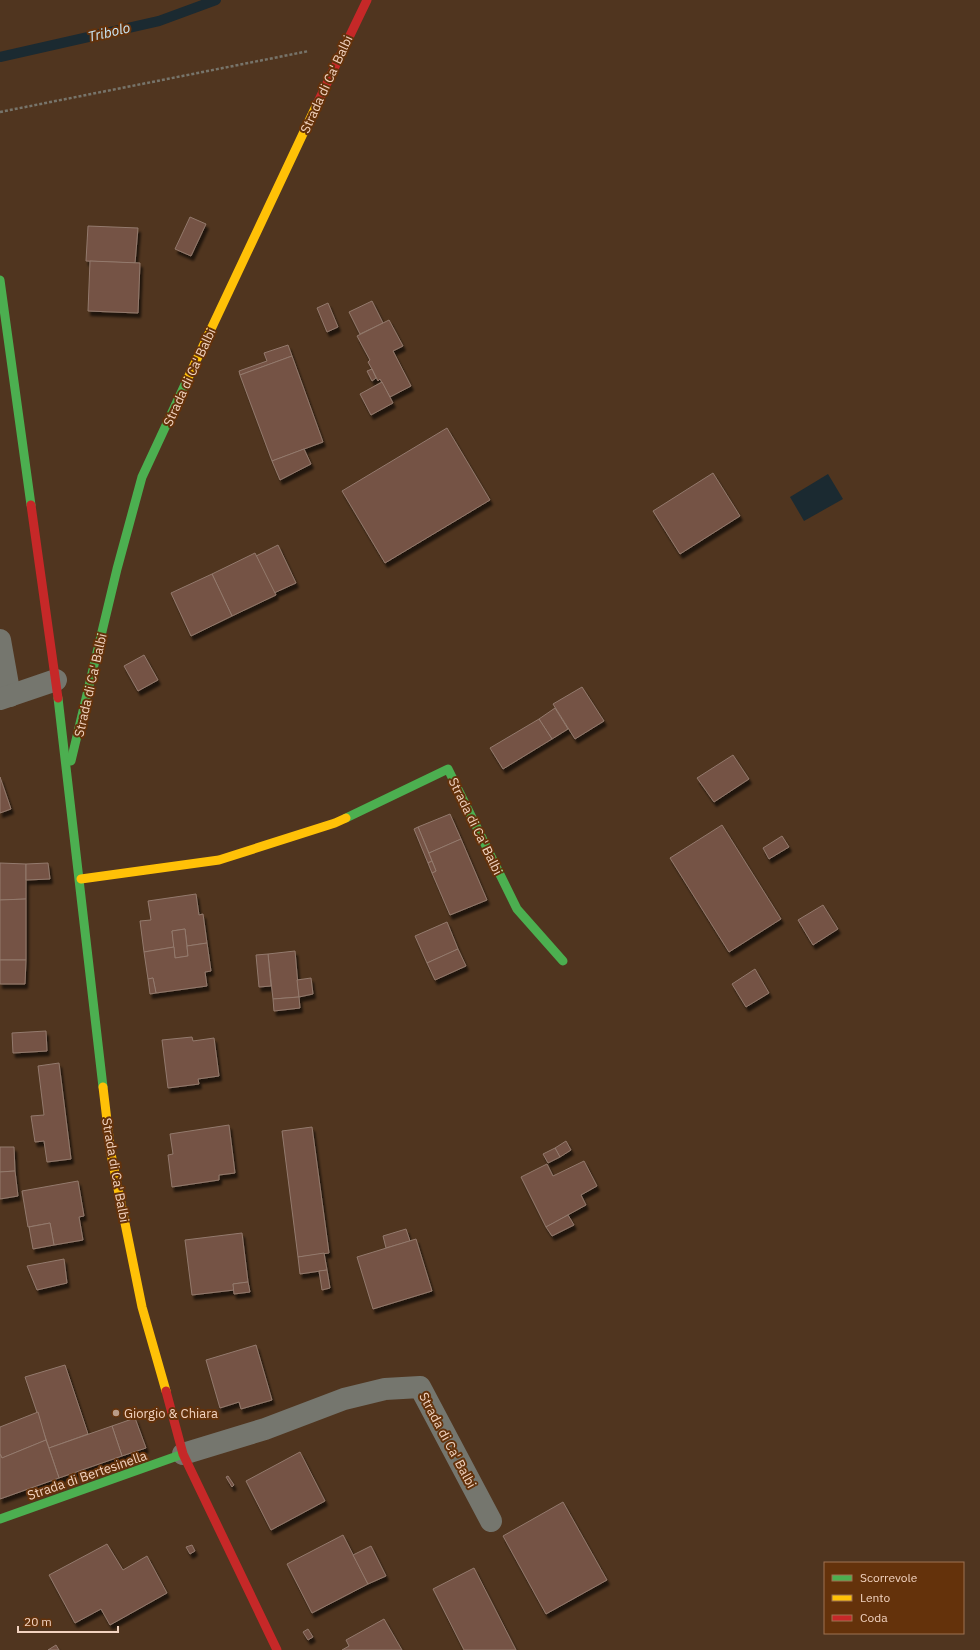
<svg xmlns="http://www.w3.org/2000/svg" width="980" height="1650" font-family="'IBM Plex Sans',sans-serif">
<defs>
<filter id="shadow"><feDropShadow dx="2.5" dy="4.5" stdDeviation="1" flood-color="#0009"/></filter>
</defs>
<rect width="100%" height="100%" fill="#50351f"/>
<polygon fill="#1b2a31" points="828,474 843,499 804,521 790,497"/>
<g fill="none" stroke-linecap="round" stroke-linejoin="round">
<polyline stroke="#1b2a31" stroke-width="10" points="0,57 159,21 216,0"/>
</g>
<g fill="#755244" stroke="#937a6d" filter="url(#shadow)">
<polygon points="190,217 206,224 191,256 175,249"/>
<polygon points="88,226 138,228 135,263 86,261"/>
<polygon points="90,261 140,263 138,313 88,311"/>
<polygon points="372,301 383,323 360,334 349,312"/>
<polygon points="328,303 338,327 327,332 317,308"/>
<polygon points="389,320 403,346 393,351 411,386 390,397 380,379 378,381 372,369 368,362 370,360 357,336"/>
<polygon points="288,345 292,356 240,375 239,371 267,361 264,353"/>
<polygon points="292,356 323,442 272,461 240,375"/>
<polygon points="372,369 376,378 372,381 367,371"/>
<polygon points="382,382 393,403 371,415 360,394"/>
<polygon points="447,428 490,500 385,563 342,491"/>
<polygon points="304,449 311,464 280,480 272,461"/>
<polygon points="713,473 740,516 680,554 653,511"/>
<polygon points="278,545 296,583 274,593 256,556"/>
<polygon points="255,553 276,595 232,616 212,574"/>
<polygon points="212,574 232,616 191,636 171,593"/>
<polygon points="144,655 158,680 138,691 124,666"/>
<polygon points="582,687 604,721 575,739 553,704"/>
<polygon points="555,708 568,729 552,739 539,719"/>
<polygon points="539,719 552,739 503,769 490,748"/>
<polygon points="733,755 749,779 714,802 697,778"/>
<polygon points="0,777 11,809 0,813"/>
<polygon points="450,814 461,839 429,853 418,827"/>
<polygon points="722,825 781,919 729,952 670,858"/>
<polygon points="418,827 432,861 428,863 414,829"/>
<polygon points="782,836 789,847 769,859 763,848"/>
<polygon points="461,839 487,900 450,915 432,873 436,871 429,853"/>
<polygon points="432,861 436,871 432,873 428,863"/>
<polygon points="0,863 26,864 26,899 0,900"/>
<polygon points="48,863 50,879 26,880 26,864"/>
<polygon points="196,894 199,915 203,914 207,943 187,946 185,929 172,931 174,947 144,952 140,921 151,920 148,901"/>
<polygon points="26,899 26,960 0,960 0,900"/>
<polygon points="823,905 838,929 813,945 798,920"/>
<polygon points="447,922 458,949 427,963 415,936"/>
<polygon points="185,929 188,956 175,958 172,931"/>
<polygon points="207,943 211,971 205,972 207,986 156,993 153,978 148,979 144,952 174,947 175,958 188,956 187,946"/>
<polygon points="458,949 466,966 435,980 427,963"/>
<polygon points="295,951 299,997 273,999 268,954"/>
<polygon points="268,954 271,986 259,987 256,955"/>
<polygon points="0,960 26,960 25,984 0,984"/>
<polygon points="755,969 769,993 746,1007 732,984"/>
<polygon points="153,978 156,993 150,994 148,979"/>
<polygon points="311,978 313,994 299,997 297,980"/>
<polygon points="299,997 300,1008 274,1011 273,999"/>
<polygon points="46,1031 47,1051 13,1053 12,1033"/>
<polygon points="192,1037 193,1041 214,1038 219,1076 198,1079 199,1084 168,1088 162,1040"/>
<polygon points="59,1063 71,1159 47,1162 44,1141 35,1142 31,1116 44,1115 38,1066"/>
<polygon points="229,1125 235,1173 219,1175 219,1180 172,1187 168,1155 173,1154 170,1134"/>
<polygon points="312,1127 329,1253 298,1257 282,1131"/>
<polygon points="566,1141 571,1150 560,1157 555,1148"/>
<polygon points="0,1147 14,1147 15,1171 0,1172"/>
<polygon points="555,1148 560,1157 548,1163 543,1154"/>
<polygon points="584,1161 597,1186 581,1195 586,1205 546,1227 521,1177 547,1164 553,1176"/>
<polygon points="15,1171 18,1196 0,1199 0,1172"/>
<polygon points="78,1181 84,1216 79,1217 83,1240 54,1245 50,1223 28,1227 22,1191"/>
<polygon points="568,1215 574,1225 552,1236 546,1227"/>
<polygon points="50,1223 54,1245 33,1249 29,1227"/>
<polygon points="406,1229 410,1241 386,1248 383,1236"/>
<polygon points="242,1233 248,1282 233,1284 234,1290 192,1295 185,1240"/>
<polygon points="416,1239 432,1291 373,1309 357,1257"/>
<polygon points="324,1253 327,1270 300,1274 298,1257"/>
<polygon points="64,1259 67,1283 37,1290 27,1266"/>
<polygon points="327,1270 330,1288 322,1290 319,1271"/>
<polygon points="248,1282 250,1292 234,1294 233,1284"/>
<polygon points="256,1345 272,1400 241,1409 239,1402 220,1408 206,1360"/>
<polygon points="65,1365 88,1434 49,1448 25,1377"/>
<polygon points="38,1412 46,1440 2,1458 0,1454 0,1427"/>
<polygon points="135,1418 146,1448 122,1456 112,1426"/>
<polygon points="112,1426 122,1456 59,1478 49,1448"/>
<polygon points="46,1440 59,1478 0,1499 0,1454 2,1458"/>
<polygon points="300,1452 325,1501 271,1530 246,1481"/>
<polygon points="228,1476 234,1485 232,1487 226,1477"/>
<polygon points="563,1502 607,1580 546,1614 503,1536"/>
<polygon points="343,1535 368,1584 312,1613 287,1564"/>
<polygon points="107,1544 123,1570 147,1556 167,1593 110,1625 101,1609 75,1623 49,1575"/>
<polygon points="192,1545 195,1551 190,1554 186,1547"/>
<polygon points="371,1546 386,1576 368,1584 353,1555"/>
<polygon points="474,1568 516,1650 464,1650 433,1589"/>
<polygon points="384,1619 402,1650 342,1650 349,1646 346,1640"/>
<polygon points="308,1629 313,1637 308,1640 303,1632"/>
<polygon points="56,1645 59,1650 48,1650"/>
</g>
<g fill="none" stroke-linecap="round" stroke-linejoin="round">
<polyline stroke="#77746a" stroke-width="2.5" stroke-dasharray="3 2" stroke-linecap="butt" points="0,112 309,51"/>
<g stroke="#75766e" stroke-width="22">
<polyline points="0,640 10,696"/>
<polyline points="0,699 56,680"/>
<polyline points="183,1454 265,1429 344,1399 385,1389 420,1387 491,1521"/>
</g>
<g stroke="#4caf50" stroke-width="9">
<polyline points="0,280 31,505"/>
<polyline points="58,698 103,1087"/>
<polyline points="71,761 117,569 142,477 188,378"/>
<polyline points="346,818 448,769 517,909 563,961"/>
<polyline points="0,1519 183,1454"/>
</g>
<g stroke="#ffc107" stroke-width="9">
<polyline points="188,378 317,104"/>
<polyline points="81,879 219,860 335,823 346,818"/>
<polyline points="103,1087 111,1154 142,1307 166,1391"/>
</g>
<g stroke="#c62828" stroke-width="9">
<polyline points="317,104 367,0"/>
<polyline points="31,505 58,698"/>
<polyline points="166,1391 183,1454 277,1650"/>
</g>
</g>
<circle fill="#b99c88" stroke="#64320b" stroke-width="1.5" cx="116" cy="1413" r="4"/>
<g text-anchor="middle" stroke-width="4" stroke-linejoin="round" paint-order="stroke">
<g font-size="13" fill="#f2d3c0" stroke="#64320b">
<text transform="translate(326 84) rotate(-65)" y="5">Strada di Ca' Balbi</text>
<text transform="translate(189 377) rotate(-65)" y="5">Strada di Ca' Balbi</text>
<text transform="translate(90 685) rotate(-77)" y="5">Strada di Ca' Balbi</text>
<text transform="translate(476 826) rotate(64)" y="5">Strada di Ca' Balbi</text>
<text transform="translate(116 1170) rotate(80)" y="5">Strada di Ca' Balbi</text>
<text transform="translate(448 1440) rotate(62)" y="5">Strada di Ca' Balbi</text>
<text transform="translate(87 1475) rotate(-19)" y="5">Strada di Bertesinella</text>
</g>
<g font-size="13" fill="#f2d3c0" stroke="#64320b" text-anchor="start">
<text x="124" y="1418">Giorgio &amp; Chiara</text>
</g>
<g font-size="14" font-style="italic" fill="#cce9f9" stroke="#64320b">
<text transform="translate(109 32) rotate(-13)" y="5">Tribolo</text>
</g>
</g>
<rect x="824" y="1562" width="140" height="72" fill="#64320b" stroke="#9d7253"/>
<rect x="832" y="1575" width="20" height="6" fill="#4caf50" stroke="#9d7253"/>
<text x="860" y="1582" font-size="12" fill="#f2d3c0">Scorrevole</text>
<rect x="832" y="1595" width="20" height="6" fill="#ffc107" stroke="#9d7253"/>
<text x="860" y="1602" font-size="12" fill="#f2d3c0">Lento</text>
<rect x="832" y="1615" width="20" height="6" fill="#c62828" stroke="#9d7253"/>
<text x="860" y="1622" font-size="12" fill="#f2d3c0">Coda</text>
<path d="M18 1626v6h100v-6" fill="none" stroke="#f2d3c0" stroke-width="2"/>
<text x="24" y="1626" font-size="12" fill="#f2d3c0" stroke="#64320b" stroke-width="3" paint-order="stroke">20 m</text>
</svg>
